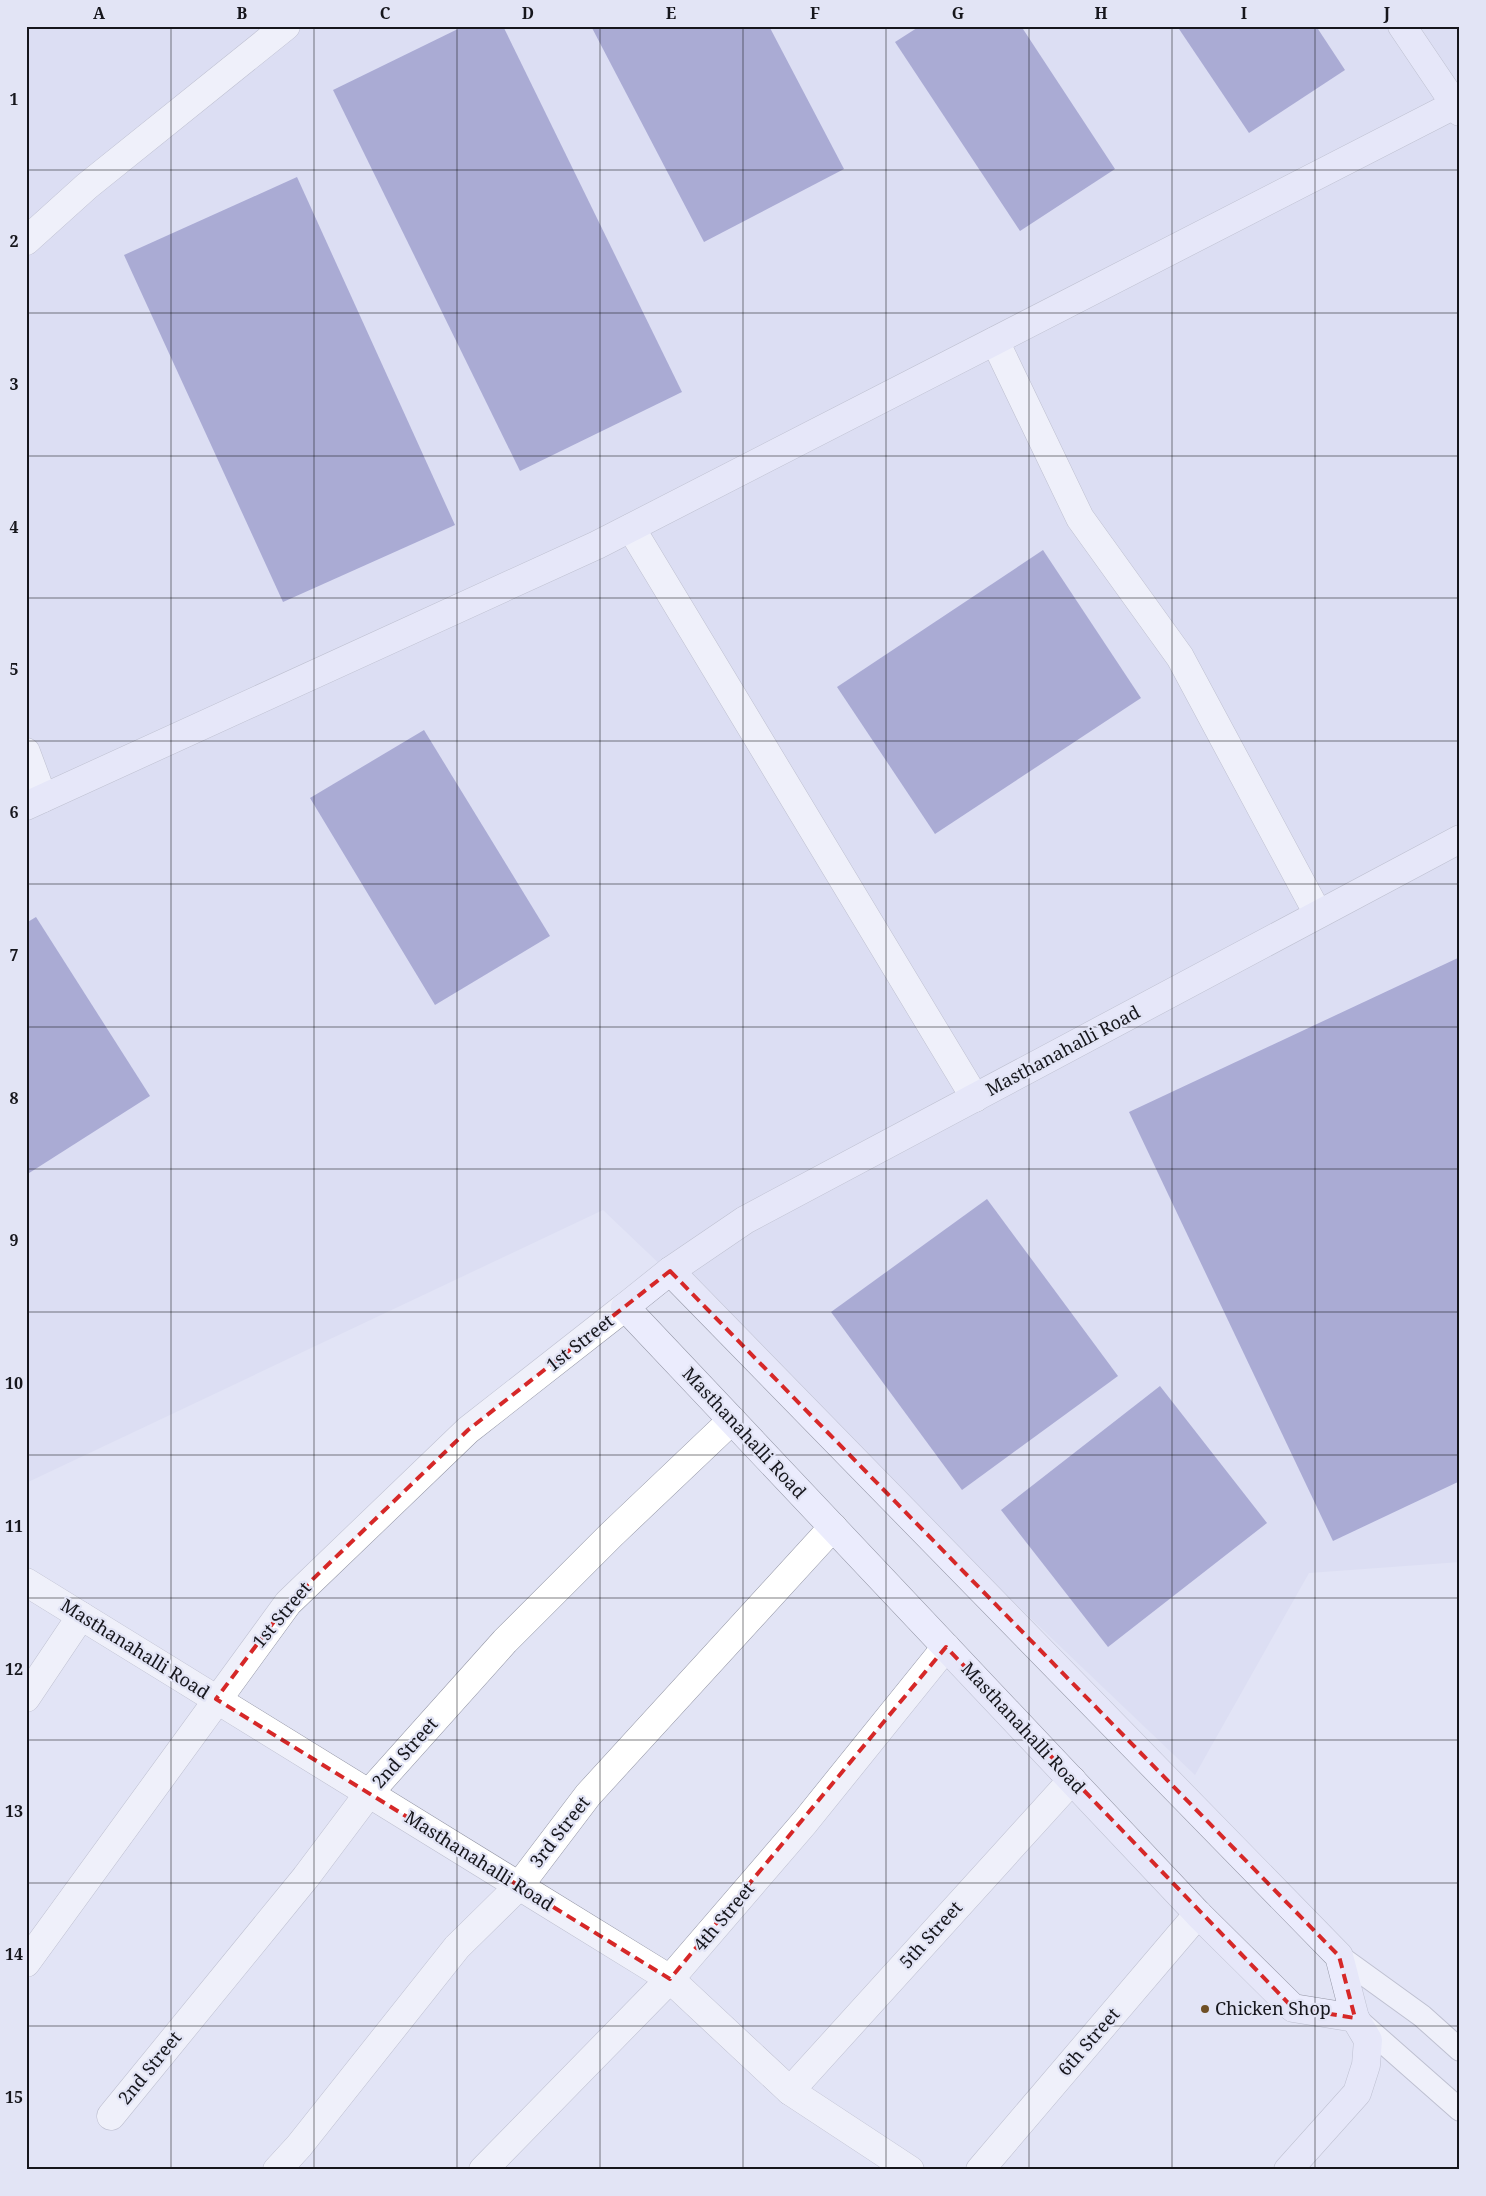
<svg xmlns="http://www.w3.org/2000/svg" width="1486" height="2196" font-family="'Noto Serif',serif">
<rect width="100%" height="100%" fill="#e2e4f5"/>
<polygon fill="#d5d7ef" points="26,26 1460,26 1460,1562 1309,1573 1195,1775 603,1210 26,1483"/>
<g fill="#6666ac">
<polygon points="464,26 503,26 682,392 520,471 333,90"/>
<polygon points="591,26 769,26 844,169 704,242"/>
<polygon points="920,26 1021,26 1115,169 1020,231 895,42"/>
<polygon points="1177,26 1316,26 1345,70 1249,133"/>
<polygon points="297,177 455,525 283,602 124,255"/>
<polygon points="1043,550 1141,698 935,834 837,687"/>
<polygon points="424,730 550,936 435,1005 310,798"/>
<polygon points="36,917 150,1096 26,1175 26,923"/>
<polygon points="1460,957 1460,1481 1333,1541 1129,1112"/>
<polygon points="987,1199 1118,1376 962,1490 831,1312"/>
<polygon points="1160,1386 1267,1523 1108,1647 1001,1510"/>
</g>
<g fill="none" stroke-linecap="round" stroke-linejoin="round">
<defs>
<g id="lane">
<polyline points="1339,1956 1422,2016 1460,2050"/>
<polyline points="1359,2021 1460,2110"/>
</g>
<g id="street">
<polyline points="26,241 87,186 286,26"/>
<polyline points="995,341 1080,518 1180,657 1318,914"/>
<polyline points="631,528 975,1098"/>
<polyline points="26,752 43,798"/>
<polyline points="26,1582 670,1979 790,2091 910,2170"/>
<polyline points="26,1698 81,1616"/>
<polyline points="26,1963 288,1603 468,1430 625,1307"/>
<polyline points="790,2091 1072,1780"/>
<polyline points="111,2116 306,1877 369,1793 505,1641 611,1535 732,1420"/>
<polyline points="277,2170 299,2146 457,1947 519,1886 588,1795 833,1527"/>
<polyline points="483,2170 670,1979 805,1822 946,1647"/>
<polyline points="980,2170 1198,1914"/>
</g>
<g id="secondary">
<polyline points="1402,26 1460,112"/>
<polyline points="26,806 597,545 1460,102"/>
<polyline points="670,1271 1339,1956 1355,2018 1368,2040 1366,2065 1357,2093 1288,2170"/>
<polyline points="1355,2018 1293,2008 1198,1914 625,1307 670,1271 745,1220 1460,839"/>
</g>
</defs>
<use href="#lane" stroke="#9395a4" stroke-width="24"/>
<use href="#street" stroke="#9395a4" stroke-width="29"/>
<use href="#secondary" stroke="#9395a4" stroke-width="29"/>
<use href="#lane" stroke="#fff" stroke-width="22"/>
<use href="#street" stroke="#fff" stroke-width="28"/>
<use href="#secondary" stroke="#ebecfd" stroke-width="28"/>
</g>
<path d="M0 0H1486V2196H0ZM670 1271 1339 1956 1355 2018 1293 2008 946 1647 670 1979 216 1699 288 1603 468 1430Z" fill="#e2e4f5" fill-opacity=".55" fill-rule="evenodd"/>
<path fill="none" stroke="#d62828" stroke-width="4" stroke-dasharray="10 6" stroke-linejoin="round" d="M670 1271 1339 1956 1355 2018 1293 2008 946 1647 670 1979 216 1699 288 1603 468 1430Z"/>
<path fill="none" stroke="#16161c" stroke-width="1" stroke-opacity="0.55" d="M171 26V2170M314 26V2170M457 26V2170M600 26V2170M743 26V2170M886 26V2170M1029 26V2170M1172 26V2170M1315 26V2170M26 170H1460M26 313H1460M26 456H1460M26 598H1460M26 741H1460M26 884H1460M26 1027H1460M26 1169H1460M26 1312H1460M26 1455H1460M26 1598H1460M26 1740H1460M26 1883H1460M26 2026H1460"/>
<circle fill="#6f4f25" stroke="#e2e4f5" stroke-width="2" cx="1205" cy="2009" r="5"/>
<g text-anchor="middle" stroke-width="4.5" stroke-linejoin="round" paint-order="stroke">
<g font-size="18" fill="#16161c" stroke="#e2e4f5">
<text transform="translate(1063 1051) rotate(-28)" y="6">Masthanahalli Road</text>
<text transform="translate(580 1343) rotate(-38)" y="6">1st Street</text>
<text transform="translate(744 1433) rotate(47)" y="6">Masthanahalli Road</text>
<text transform="translate(282 1615) rotate(-50)" y="6">1st Street</text>
<text transform="translate(135 1649) rotate(32)" y="6">Masthanahalli Road</text>
<text transform="translate(1023 1728) rotate(47)" y="6">Masthanahalli Road</text>
<text transform="translate(405 1753) rotate(-48)" y="6">2nd Street</text>
<text transform="translate(560 1832) rotate(-52)" y="6">3rd Street</text>
<text transform="translate(479 1861) rotate(32)" y="6">Masthanahalli Road</text>
<text transform="translate(724 1917) rotate(-50)" y="6">4th Street</text>
<text transform="translate(931 1935) rotate(-48)" y="6">5th Street</text>
<text transform="translate(1089 2042) rotate(-49)" y="6">6th Street</text>
<text transform="translate(150 2068) rotate(-51)" y="6">2nd Street</text>
</g>
<g font-size="18" fill="#16161c" stroke="#e2e4f5" text-anchor="start">
<text x="1215" y="2015">Chicken Shop</text>
</g>
</g>
<rect width="1486" height="2196" fill="none" stroke="#e2e4f5" stroke-width="55"/>
<rect x="28" y="28" width="1430" height="2140" fill="none" stroke="#16161c" stroke-width="2"/>
<g font-size="16" text-anchor="middle" font-weight="bold" fill="#16161c">
<text x="99" y="19">A</text>
<text x="242" y="19">B</text>
<text x="385" y="19">C</text>
<text x="528" y="19">D</text>
<text x="671" y="19">E</text>
<text x="815" y="19">F</text>
<text x="958" y="19">G</text>
<text x="1101" y="19">H</text>
<text x="1244" y="19">I</text>
<text x="1387" y="19">J</text>
<text x="14" y="105">1</text>
<text x="14" y="247">2</text>
<text x="14" y="390">3</text>
<text x="14" y="533">4</text>
<text x="14" y="675">5</text>
<text x="14" y="818">6</text>
<text x="14" y="961">7</text>
<text x="14" y="1104">8</text>
<text x="14" y="1246">9</text>
<text x="14" y="1389">10</text>
<text x="14" y="1532">11</text>
<text x="14" y="1675">12</text>
<text x="14" y="1817">13</text>
<text x="14" y="1960">14</text>
<text x="14" y="2103">15</text>
</g>
</svg>
